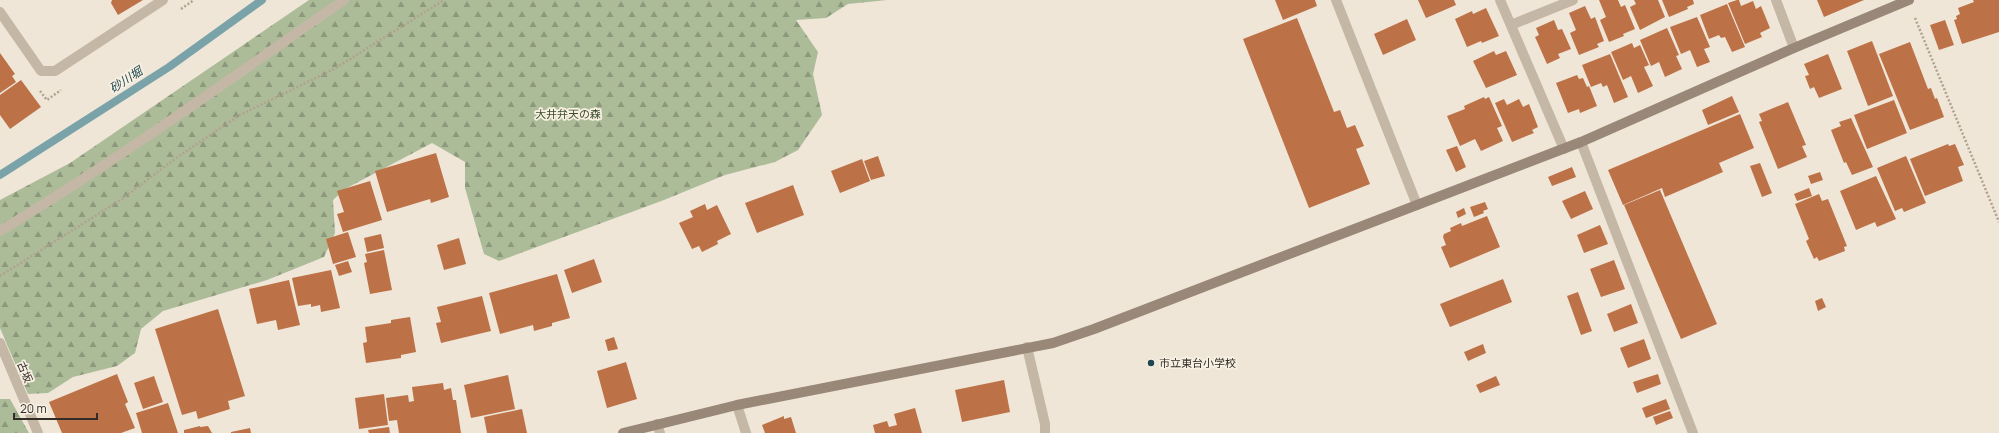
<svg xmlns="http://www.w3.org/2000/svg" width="1999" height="433" font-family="Manrope,'Noto Sans JP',sans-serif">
<defs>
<pattern id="forest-firs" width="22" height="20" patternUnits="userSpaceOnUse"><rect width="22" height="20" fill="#acbc99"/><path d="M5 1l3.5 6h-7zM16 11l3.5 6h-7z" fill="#8d997d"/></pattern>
</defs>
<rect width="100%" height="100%" fill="#efe6d8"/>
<g fill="url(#forest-firs)">
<polygon points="309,0 887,0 848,4 826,18 796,20 818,52 813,74 822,115 798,150 775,162 725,175 664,200 499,261 484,254 465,188 465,162 432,143 345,189 333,200 335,233 324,257 267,280 163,311 141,329 135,353 117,366 73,377 48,393 28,394 0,328 0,200 70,163"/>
<polygon points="0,399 10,399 29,433 0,433"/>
</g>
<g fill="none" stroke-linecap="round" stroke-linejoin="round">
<polyline stroke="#79a2a9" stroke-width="8" points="0,175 169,67 262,0"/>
</g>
<g fill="#bd7147">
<polygon points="112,0 143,0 118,15 111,3"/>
<polygon points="1275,0 1315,0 1317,6 1283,20"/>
<polygon points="1418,0 1454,0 1456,5 1426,18"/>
<polygon points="1599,0 1618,0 1621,7 1625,5 1635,29 1623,34 1624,36 1609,42 1600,20 1606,17"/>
<polygon points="1634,0 1658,0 1665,17 1640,30 1630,7 1636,4"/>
<polygon points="1662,0 1693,0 1694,4 1687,7 1688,9 1669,17"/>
<polygon points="1737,0 1739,0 1741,6 1753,1 1756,9 1761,6 1770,28 1760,33 1762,37 1745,44 1728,3"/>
<polygon points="1817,0 1864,0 1824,17"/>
<polygon points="1973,0 1999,0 1999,32 1962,44 1954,20 1957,19 1956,16 1960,14 1958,8 1974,2"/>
<polygon points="1727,4 1745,47 1732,52 1725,37 1721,38 1719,35 1709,39 1700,15"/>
<polygon points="1585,6 1591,19 1595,17 1604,41 1597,44 1599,47 1579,55 1570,33 1576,30 1569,13"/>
<polygon points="1486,8 1499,36 1482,43 1481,41 1467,47 1455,19 1472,11 1473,14"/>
<polygon points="1697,17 1710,47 1704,49 1710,62 1697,67 1690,50 1681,54 1670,27"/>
<polygon points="1297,18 1334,112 1340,110 1347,128 1355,125 1364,146 1356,149 1370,184 1309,208 1243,39"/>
<polygon points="1407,19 1416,40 1383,55 1374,34"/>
<polygon points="1554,20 1558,30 1562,29 1571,49 1558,54 1560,58 1547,64 1535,37 1539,35 1536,28"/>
<polygon points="1945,20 1954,45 1939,50 1930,25"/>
<polygon points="1667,28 1679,55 1676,56 1682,69 1665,77 1659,62 1651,66 1640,40"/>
<polygon points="1872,41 1893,96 1868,106 1847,51"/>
<polygon points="1910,42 1928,89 1931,88 1935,99 1937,98 1944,117 1910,130 1879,54"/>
<polygon points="1632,43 1634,48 1640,45 1649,65 1644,67 1653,86 1638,93 1631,76 1623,80 1611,52"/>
<polygon points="1494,51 1496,55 1506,51 1517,75 1486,88 1473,61"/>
<polygon points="0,53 15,74 12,76 16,82 0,93"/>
<polygon points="1610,54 1628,97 1614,103 1607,85 1603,87 1601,83 1591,87 1582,65"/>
<polygon points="1828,54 1842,89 1819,98 1814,87 1810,89 1805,76 1809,75 1804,64"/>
<polygon points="1577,75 1579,79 1583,78 1587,87 1589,86 1597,106 1580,113 1579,109 1568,113 1556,83"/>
<polygon points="21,80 41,107 10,129 0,115 0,95"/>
<polygon points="1732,96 1739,112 1708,125 1702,110"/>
<polygon points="1484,97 1485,99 1489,97 1502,126 1497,128 1503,141 1481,151 1475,139 1460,146 1447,116 1465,109 1464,106"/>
<polygon points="1504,99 1507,105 1519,99 1523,107 1529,104 1538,127 1532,130 1534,133 1512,142 1495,103"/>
<polygon points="1894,100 1907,133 1867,149 1854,115"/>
<polygon points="1788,102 1806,145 1802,146 1807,157 1778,169 1759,122 1762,121 1759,114"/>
<polygon points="1740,114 1754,148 1719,163 1723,172 1665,197 1662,188 1623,205 1608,170"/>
<polygon points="1851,118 1873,167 1852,175 1846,162 1844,163 1831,130 1841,126 1839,122"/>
<polygon points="1948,144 1949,146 1955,144 1964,165 1958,167 1963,181 1925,196 1910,159"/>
<polygon points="1457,146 1466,167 1456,172 1446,150"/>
<polygon points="436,153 449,197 431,203 430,199 387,212 375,171"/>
<polygon points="878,156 885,176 871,180 864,161"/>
<polygon points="1906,156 1926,203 1904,212 1902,208 1895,211 1877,168"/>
<polygon points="862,159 870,181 840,193 831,171"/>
<polygon points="1760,163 1772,193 1762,197 1750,166"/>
<polygon points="1572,167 1576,177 1552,186 1548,177"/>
<polygon points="1820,172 1823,180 1811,184 1808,176"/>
<polygon points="1876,176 1896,219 1877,227 1875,222 1856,230 1840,191"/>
<polygon points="370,181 382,220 343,232 337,214 344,212 337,191"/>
<polygon points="793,185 804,215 757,233 745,203"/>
<polygon points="1809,188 1812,196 1797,201 1794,194"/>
<polygon points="1660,190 1717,324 1681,339 1624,205"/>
<polygon points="1585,191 1593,209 1571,219 1562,201"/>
<polygon points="1819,194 1822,201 1828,199 1847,246 1844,247 1845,251 1819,261 1817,257 1814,259 1806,241 1809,239 1795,204"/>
<polygon points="1485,202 1488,209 1483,211 1484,213 1474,217 1470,207"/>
<polygon points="705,204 707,210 717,205 731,234 717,241 718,244 702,252 699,246 692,249 679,223 693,217 690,211"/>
<polygon points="1464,208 1466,214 1458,218 1456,212"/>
<polygon points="1487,216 1500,247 1450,268 1441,247 1446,245 1443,237 1444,234 1451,231 1450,228 1461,223 1462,226"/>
<polygon points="1600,225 1608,244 1584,253 1577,235"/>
<polygon points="348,232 356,257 333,264 326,239"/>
<polygon points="381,234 384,248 367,252 364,238"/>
<polygon points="459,238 466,264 444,270 437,245"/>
<polygon points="384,250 392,290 370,294 364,263 367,262 365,254"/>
<polygon points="594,259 602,282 572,293 564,270"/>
<polygon points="1614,260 1625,289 1601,297 1590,269"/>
<polygon points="348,261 352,272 339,276 335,265"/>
<polygon points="331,270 340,308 321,312 320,305 311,307 311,304 298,306 292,278"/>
<polygon points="557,274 570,318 552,323 552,326 534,331 533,325 500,334 489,293"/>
<polygon points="1503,279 1512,302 1450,327 1440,304"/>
<polygon points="289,280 300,325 278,330 276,320 257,324 249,289"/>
<polygon points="1578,292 1592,331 1581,335 1567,296"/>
<polygon points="482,296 491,331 441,343 436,323 441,322 437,307"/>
<polygon points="1822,298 1826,307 1818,311 1815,301"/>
<polygon points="1631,304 1638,323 1614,332 1607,314"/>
<polygon points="218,309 245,396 228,401 230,409 198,419 196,411 182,415 155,329"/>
<polygon points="410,317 416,352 401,355 401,358 366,363 363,343 367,342 365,327 391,323 391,320"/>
<polygon points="614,337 618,349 608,351 605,340"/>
<polygon points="1644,339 1651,359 1628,368 1620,348"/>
<polygon points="1483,344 1486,353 1468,361 1464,352"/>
<polygon points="626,362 637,399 607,408 597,371"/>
<polygon points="117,374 128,402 125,404 135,428 121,433 62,433 49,402"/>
<polygon points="1658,374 1661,384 1637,393 1633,382"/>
<polygon points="508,375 515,409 471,418 464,385"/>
<polygon points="154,376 163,402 143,409 134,383"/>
<polygon points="1496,376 1500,385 1480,393 1476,385"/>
<polygon points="1004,380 1010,412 962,422 955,390"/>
<polygon points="443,383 444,390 451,388 453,400 456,400 461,433 399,433 397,420 389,421 386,398 408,395 409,402 414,401 412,387"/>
<polygon points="384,394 388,425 359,429 355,398"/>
<polygon points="1666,399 1670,409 1646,418 1642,408"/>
<polygon points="168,403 178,433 142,433 136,413"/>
<polygon points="915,408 922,433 875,433 873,425 887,421 889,427 897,425 894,414"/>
<polygon points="522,409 527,433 487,433 484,417"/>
<polygon points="1670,411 1673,418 1656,425 1653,417"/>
<polygon points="784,416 784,419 791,417 796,433 765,433 762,425"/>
<polygon points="200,426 200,427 208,426 212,433 184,433 184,430"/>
<polygon points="389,427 390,433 369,433 368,430"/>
<polygon points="250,428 251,433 231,433 231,432"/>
</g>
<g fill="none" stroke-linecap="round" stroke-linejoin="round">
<g stroke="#b1a28f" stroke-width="2.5" stroke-dasharray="2 2" stroke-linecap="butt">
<polyline points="181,9 194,0"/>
<polyline points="1915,18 1999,222"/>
<polyline points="40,91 47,100 61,90"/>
<polyline points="0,276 122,199 176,158 240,115 334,69 444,0"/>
</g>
<g stroke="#c5b7a5" stroke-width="10">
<polyline points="1336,0 1417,205"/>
<path d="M0 231C118 160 230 79 344 0"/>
<polyline points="1027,347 1045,424 1045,433"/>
</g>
<g stroke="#c5b7a5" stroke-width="10">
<polyline points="1500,0 1564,149"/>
<polyline points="1776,0 1794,48"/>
<polyline points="0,12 41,71 55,71 163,0"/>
<polyline points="1511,25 1573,0"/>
<polyline points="1581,142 1693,433"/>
<polyline points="0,343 38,433"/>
<polyline points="737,405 746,433"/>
<polyline points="657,424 660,433"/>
</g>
<polyline stroke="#998777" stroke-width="10" points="623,433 737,405 1053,343 1094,329 1581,142 1794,48 1909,0"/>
</g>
<circle fill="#1f4750" stroke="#f7f0e3" stroke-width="1.5" cx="1151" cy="363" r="4"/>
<g text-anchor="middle" stroke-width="3.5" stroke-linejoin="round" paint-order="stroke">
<g font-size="11" fill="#3d4e2b" stroke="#f7f0e3">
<text x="568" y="118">大井弁天の森</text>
</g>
<g font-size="11" fill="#322b26" stroke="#f7f0e3" text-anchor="start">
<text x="1159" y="367">市立東台小学校</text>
</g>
<g font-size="11" fill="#322b26" stroke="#f7f0e3">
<text transform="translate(25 372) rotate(67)" y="4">古坂</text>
</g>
<g font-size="12" font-style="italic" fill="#1f4750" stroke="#f7f0e3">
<text transform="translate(126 80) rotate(-33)" y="4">砂川堀</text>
</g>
</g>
<path d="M14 413v6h83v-6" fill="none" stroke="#322b26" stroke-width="2"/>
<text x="20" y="413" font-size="12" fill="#322b26" stroke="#f7f0e3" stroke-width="3" paint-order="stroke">20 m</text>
</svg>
